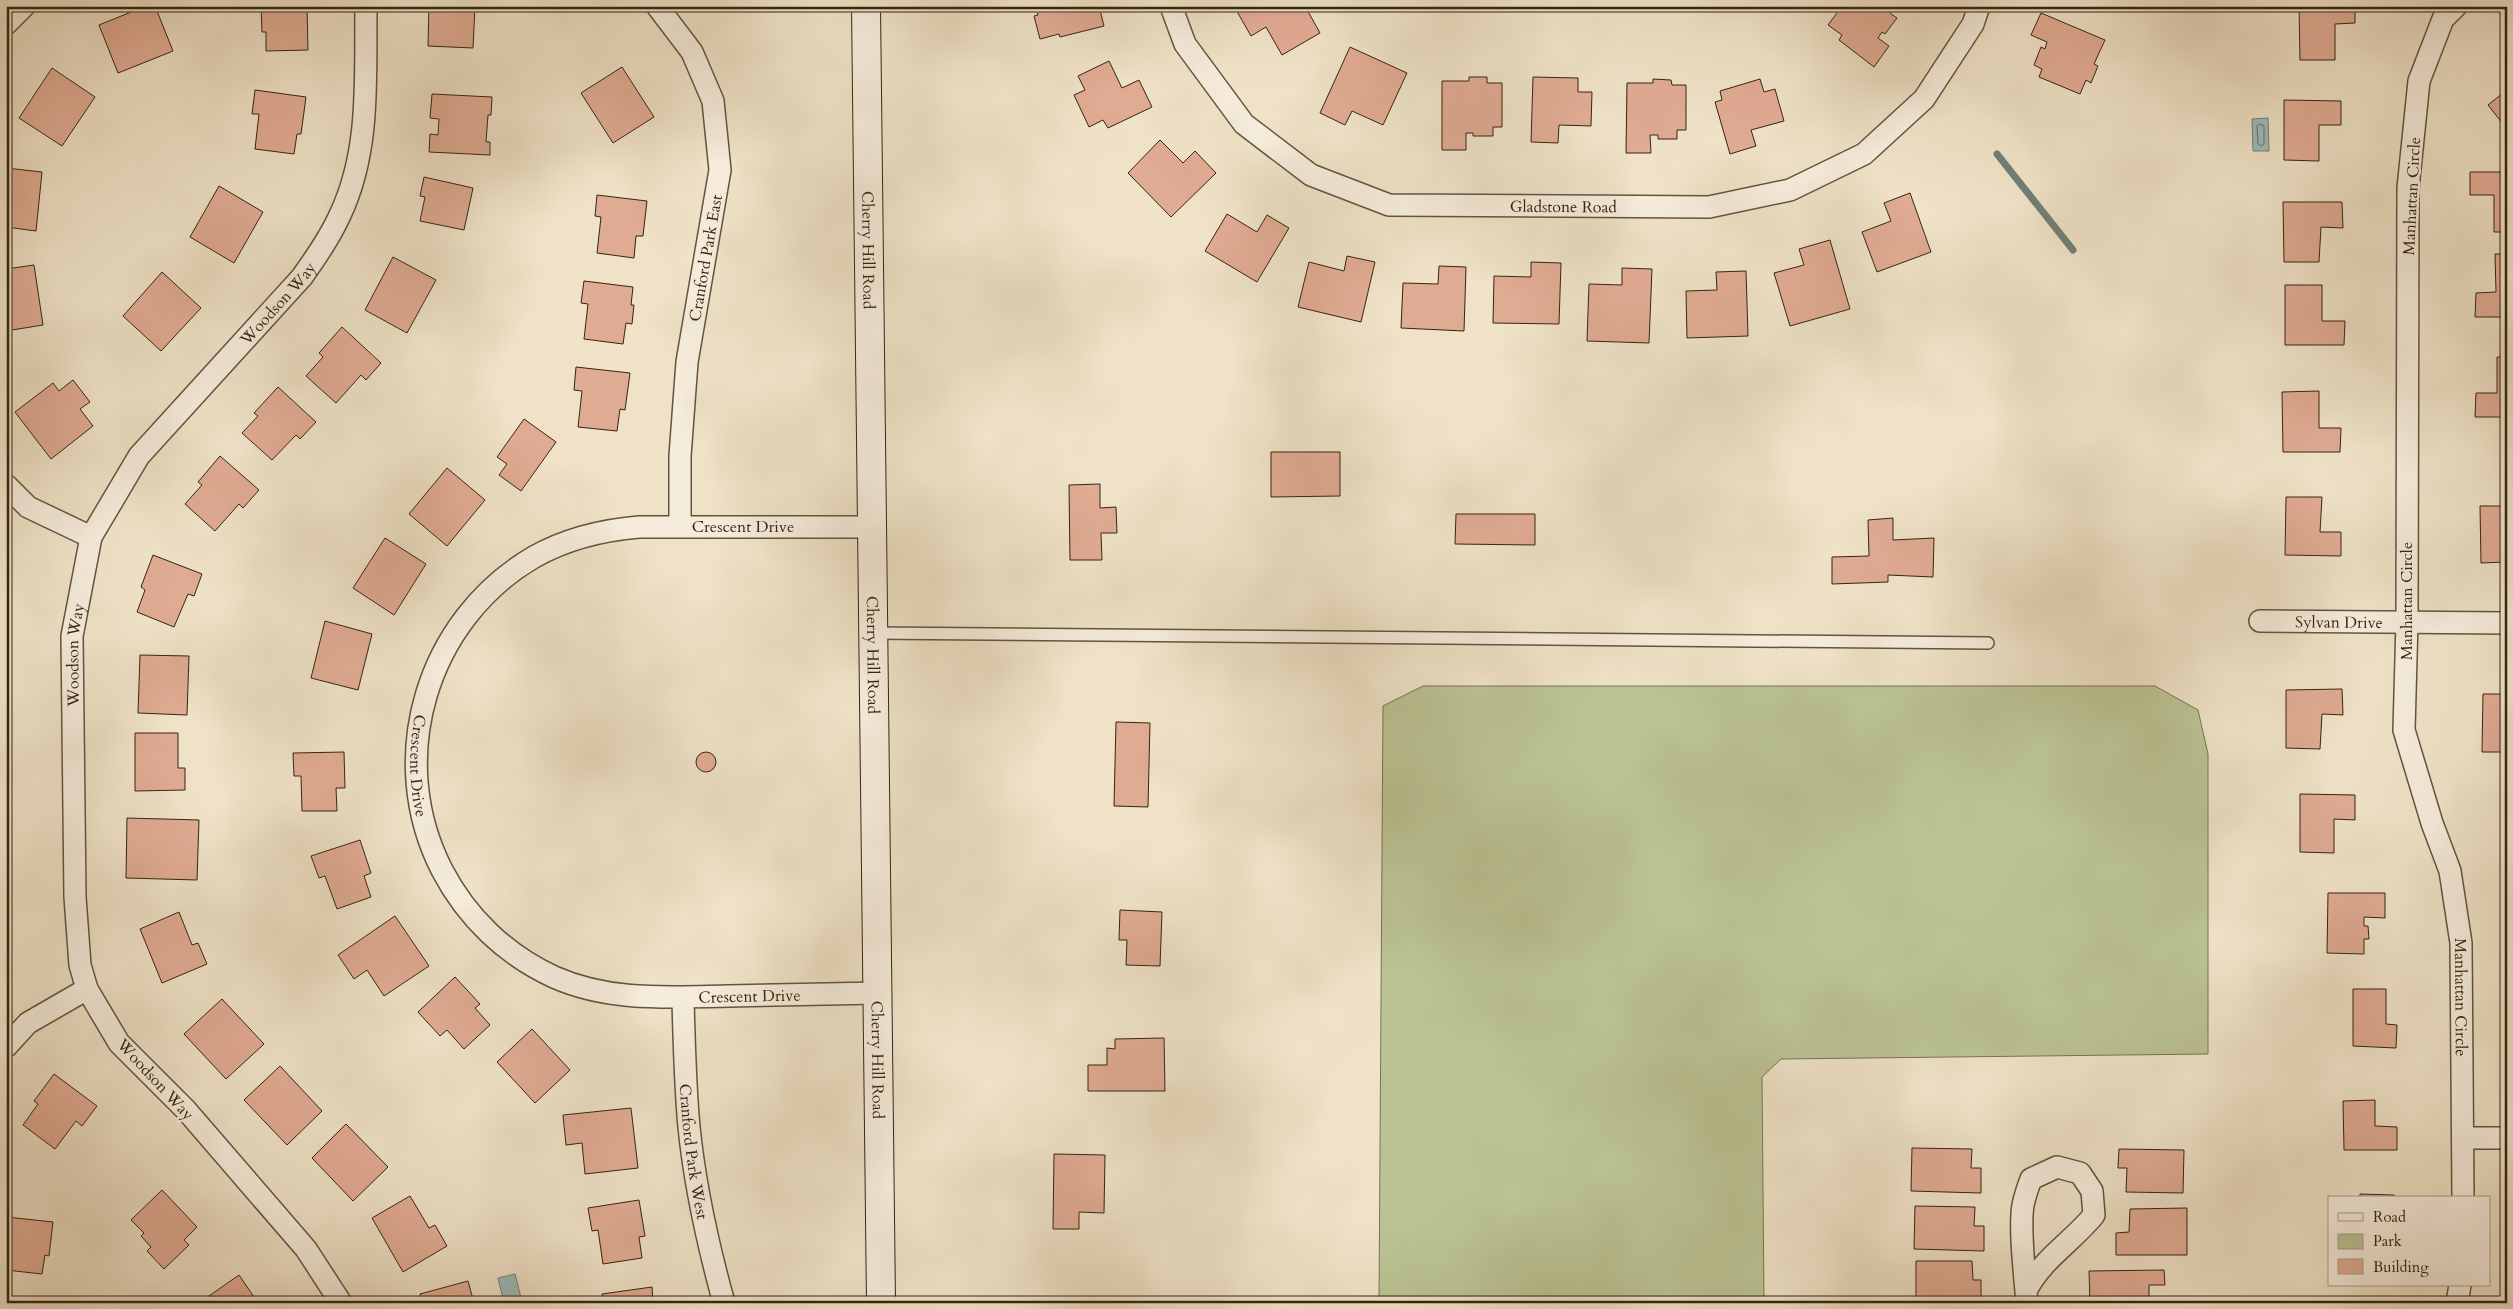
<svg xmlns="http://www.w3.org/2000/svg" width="2513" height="1309" font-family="Cardo,serif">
<rect width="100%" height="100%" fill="#efe2c7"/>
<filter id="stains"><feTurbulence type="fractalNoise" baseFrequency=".004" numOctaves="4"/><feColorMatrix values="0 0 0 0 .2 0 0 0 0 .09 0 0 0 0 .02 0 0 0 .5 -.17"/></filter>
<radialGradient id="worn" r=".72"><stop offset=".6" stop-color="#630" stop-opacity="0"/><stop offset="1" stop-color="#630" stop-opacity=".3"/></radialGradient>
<polygon fill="#bbc394" stroke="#787452" points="1423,686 2155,686 2198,710 2208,754 2208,1054 1781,1059 1762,1077 1764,1303 1379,1303 1383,706"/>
<g fill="#9cbcbc" stroke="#728077">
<polygon points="2268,118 2269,151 2253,151 2252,119"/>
<polygon points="515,1274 521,1298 518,1299 518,1303 504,1303 498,1278"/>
</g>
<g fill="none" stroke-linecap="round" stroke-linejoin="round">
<polygon stroke="#687066" stroke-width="1" points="2260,124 2264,126 2264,144 2261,146 2258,144 2257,126"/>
<polyline stroke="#728077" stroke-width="7" points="1997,154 2073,250"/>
</g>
<g fill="#e0ab93" stroke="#342510">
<polygon points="146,6 155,6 173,51 118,73 99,25"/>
<polygon points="261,6 307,6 308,50 266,51 266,32 262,32"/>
<polygon points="429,6 475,6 473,48 428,46"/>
<polygon points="1036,6 1099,6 1104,26 1060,37 1059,34 1040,39 1034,16 1038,15"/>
<polygon points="1238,6 1305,6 1320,33 1282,55 1266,27 1251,36 1235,8"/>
<polygon points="1842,6 1895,6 1890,13 1897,18 1885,34 1882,32 1878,38 1889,46 1874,67 1839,40 1842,35 1828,25"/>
<polygon points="2299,6 2355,6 2355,23 2335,24 2335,60 2300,60"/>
<polygon points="2041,13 2105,40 2094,64 2098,66 2091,83 2086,80 2080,94 2039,77 2042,69 2034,65 2041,47 2045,49 2047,42 2031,35"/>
<polygon points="1350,47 1407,73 1383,125 1352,111 1345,125 1320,113"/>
<polygon points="1109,61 1122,88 1139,80 1152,107 1108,128 1103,120 1089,127 1074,95 1085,90 1078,76"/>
<polygon points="622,67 654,117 613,143 581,93"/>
<polygon points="52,68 95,97 62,146 19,118"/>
<polygon points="1469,77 1487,77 1487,83 1502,83 1502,127 1493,127 1493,136 1473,136 1473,133 1466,133 1466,150 1442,150 1442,81 1469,81"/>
<polygon points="1533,77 1578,78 1578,92 1592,92 1591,126 1559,125 1558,143 1531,142"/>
<polygon points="1653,79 1671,80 1672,85 1686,85 1686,130 1677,130 1677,139 1658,139 1658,135 1650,135 1651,153 1626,153 1627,83 1653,83"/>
<polygon points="1760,79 1764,92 1775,89 1784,121 1751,130 1756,146 1730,154 1715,102 1722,100 1720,91"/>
<polygon points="255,90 306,97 301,134 297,134 294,154 255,149 259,114 252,114"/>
<polygon points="2507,90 2507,129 2488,105"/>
<polygon points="432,94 492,97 491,115 488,115 486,142 490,142 490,155 429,152 430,134 438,135 439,119 430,118"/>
<polygon points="2284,100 2341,101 2341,125 2319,125 2319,161 2284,160"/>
<polygon points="1160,140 1183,163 1195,151 1216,173 1171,217 1128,173"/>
<polygon points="6,168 42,172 36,231 6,227"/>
<polygon points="2470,172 2507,172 2507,232 2494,232 2494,195 2470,195"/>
<polygon points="424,177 473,188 464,230 420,221 425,197 420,196"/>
<polygon points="219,186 263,212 234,263 190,237"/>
<polygon points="1910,193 1931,252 1877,272 1862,232 1891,221 1884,203"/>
<polygon points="597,195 647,201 643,236 636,236 634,258 597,253 601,217 595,216"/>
<polygon points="2283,202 2342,202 2343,228 2321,227 2319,262 2284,262"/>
<polygon points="1227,214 1257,232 1267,215 1289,228 1257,282 1205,251"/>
<polygon points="1830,240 1850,309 1790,326 1774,273 1804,265 1799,249"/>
<polygon points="2495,254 2507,254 2507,317 2475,317 2476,293 2496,292"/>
<polygon points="1347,256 1375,262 1361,322 1298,307 1309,262 1344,271"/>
<polygon points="393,257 436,280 407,333 365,310"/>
<polygon points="1531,262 1561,263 1559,324 1493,323 1494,276 1531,277"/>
<polygon points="34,265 43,325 6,331 6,269"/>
<polygon points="1439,266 1466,267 1464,331 1401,328 1403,283 1438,284"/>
<polygon points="1622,268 1652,269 1649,343 1587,341 1589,284 1622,285"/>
<polygon points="1746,271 1748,336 1687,338 1686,291 1717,290 1716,272"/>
<polygon points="162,272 201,308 161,351 123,316"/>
<polygon points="584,281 633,287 631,305 634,305 632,324 626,323 623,344 584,339 588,304 581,303"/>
<polygon points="2285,285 2322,285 2322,321 2345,321 2344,345 2285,345"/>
<polygon points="342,327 381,363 366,380 361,375 336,403 306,376 323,357 319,353"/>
<polygon points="2497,357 2507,357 2507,417 2475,417 2476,393 2497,393"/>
<polygon points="576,367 630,373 625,410 620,409 617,431 578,427 582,391 574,390"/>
<polygon points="73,380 90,402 80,409 93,426 51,459 15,412 53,383 59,391"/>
<polygon points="278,387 316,422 300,439 296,435 272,460 242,433 258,416 254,413"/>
<polygon points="2319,391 2319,428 2341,428 2340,452 2283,452 2282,392"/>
<polygon points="524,419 556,442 521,491 499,475 507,464 497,457"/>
<polygon points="1271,452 1340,452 1340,496 1271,497"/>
<polygon points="220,456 259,490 243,508 239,504 215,531 185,504 202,485 198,482"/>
<polygon points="447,468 485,500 447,546 409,514"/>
<polygon points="1100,484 1100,508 1116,507 1117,533 1101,533 1102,560 1070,560 1069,485"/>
<polygon points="2286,497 2322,497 2320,532 2341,532 2341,556 2285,555"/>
<polygon points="2480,506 2507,506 2505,562 2481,563"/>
<polygon points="1456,514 1535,514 1535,545 1455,544"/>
<polygon points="1893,518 1893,540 1934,538 1933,577 1888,575 1888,582 1832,584 1832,557 1869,556 1868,520"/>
<polygon points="385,538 426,564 394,615 353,588"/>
<polygon points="153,555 202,574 194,596 188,594 174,627 137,612 145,590 141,587"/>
<polygon points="325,621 372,634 358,690 311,678"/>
<polygon points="140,655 189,656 187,715 138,713"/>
<polygon points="2342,689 2343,715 2322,714 2320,749 2286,748 2286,690"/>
<polygon points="2483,694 2507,694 2507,752 2482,752"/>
<polygon points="1116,722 1150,723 1148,807 1114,806"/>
<polygon points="135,733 178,733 178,768 185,768 185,790 135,791"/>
<circle cx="706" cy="762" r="10"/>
<polygon points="344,752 345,788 336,788 337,811 302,811 301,776 294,776 293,753"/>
<polygon points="2300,794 2355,795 2355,820 2334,819 2334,853 2300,852"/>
<polygon points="127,818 199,820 197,880 126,878"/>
<polygon points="360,840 371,873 364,876 371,897 337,909 325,876 319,878 311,856"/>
<polygon points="2328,893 2385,893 2385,918 2364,917 2364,926 2368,926 2369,939 2364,939 2364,954 2327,953"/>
<polygon points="1120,910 1162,912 1160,966 1126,965 1127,940 1119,940"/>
<polygon points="179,912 192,945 198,943 207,964 162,983 140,929"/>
<polygon points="395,916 429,966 384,996 367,970 354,979 338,955"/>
<polygon points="455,977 480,1004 475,1008 490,1025 464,1049 447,1030 440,1036 418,1012"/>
<polygon points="2353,989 2386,989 2386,1024 2397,1025 2396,1048 2353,1046"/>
<polygon points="222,999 264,1044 226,1079 184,1034"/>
<polygon points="532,1029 570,1070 535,1103 497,1062"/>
<polygon points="1164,1038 1165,1091 1088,1091 1088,1065 1107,1065 1107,1048 1115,1049 1115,1039"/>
<polygon points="280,1066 322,1111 287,1145 244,1100"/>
<polygon points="54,1074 97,1106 82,1126 76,1121 55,1149 23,1125 38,1104 34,1101"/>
<polygon points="2375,1100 2375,1126 2397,1127 2397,1150 2344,1150 2343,1101"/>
<polygon points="631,1108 638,1168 585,1174 582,1143 566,1145 563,1115"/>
<polygon points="346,1124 388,1167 353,1201 312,1158"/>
<polygon points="1912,1148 1972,1149 1971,1168 1981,1168 1981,1193 1911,1191"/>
<polygon points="2119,1149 2184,1150 2183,1193 2126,1192 2127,1168 2118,1168"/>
<polygon points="1054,1154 1105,1155 1104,1213 1079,1212 1079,1229 1053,1229"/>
<polygon points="162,1190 197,1227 184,1240 189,1245 164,1269 147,1251 151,1247 141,1236 144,1233 131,1220"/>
<polygon points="2360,1194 2394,1195 2394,1198 2360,1198"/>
<polygon points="410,1196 429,1228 435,1225 447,1246 403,1272 372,1218"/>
<polygon points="639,1200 645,1236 639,1237 642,1258 603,1264 598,1230 592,1231 588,1208"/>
<polygon points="1915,1206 1975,1207 1974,1226 1984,1226 1984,1251 1914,1249"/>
<polygon points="2187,1208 2187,1255 2116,1255 2116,1233 2129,1232 2130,1209"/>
<polygon points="7,1217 53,1222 49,1256 45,1255 42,1274 6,1270"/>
<polygon points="1916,1261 1972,1261 1973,1280 1981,1280 1981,1303 1916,1303"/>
<polygon points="2164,1270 2165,1285 2149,1285 2149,1303 2090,1303 2089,1271"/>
<polygon points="239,1275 258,1303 199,1303"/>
<polygon points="468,1281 474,1303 422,1303 420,1294"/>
<polygon points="652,1287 653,1303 604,1303 602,1294"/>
<polygon points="2335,1300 2387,1301 2387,1303 2335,1303"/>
</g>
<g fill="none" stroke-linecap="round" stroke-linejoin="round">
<defs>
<polyline id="lane" points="874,633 1988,643"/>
<g id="street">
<polyline points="657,6 692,52 713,101 720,170 687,362 680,456 680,526"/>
<path id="s1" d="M1171 6 1185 44 1244 124 1311 175 1389 205 1709 207 1790 190 1864 154 1924 99 1973 24 1979 6"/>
<path id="s2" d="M2456 6 2443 19 2419 81 2408 188 2407 622 2404 730 2432 823 2450 871 2461 943 2463 1198"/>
<polyline points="6,24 24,6"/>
<polyline points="6,485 28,507 91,537"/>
<path id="s3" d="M872 527H639C603 530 566 539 534 557 426 620 385 759 442 870 467 918 506 955 554 977 610 1002 670 997 729 996 778 995 828 994 878 993"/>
<path id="s4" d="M2260 621 2507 623"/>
<path id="s5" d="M683 998C684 1041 685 1084 689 1127 695 1187 708 1245 724 1303"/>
<polyline points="6,1047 28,1023 87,989"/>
<polyline points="2463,1138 2507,1138"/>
<path d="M2026 1291C2042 1259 2072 1242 2094 1215L2092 1191 2080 1173 2057 1167 2031 1179C2028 1187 2025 1196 2023 1205 2019 1229 2025 1277 2027 1303"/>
<path id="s6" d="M341 1303 306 1249 186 1110 119 1043 87 989 80 965 75 897 72 636 91 537 139 456 302 277C316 257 330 237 340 215 371 150 365 76 366 6"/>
<polyline points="2457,1303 2460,1285"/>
</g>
<g id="secondary">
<path id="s7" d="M866 6 881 1303"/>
</g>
</defs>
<use href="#lane" stroke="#63543e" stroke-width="14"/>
<use href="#street" stroke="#63543e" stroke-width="24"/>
<use href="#secondary" stroke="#342510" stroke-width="30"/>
<use href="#lane" stroke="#f5ecdb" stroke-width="11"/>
<use href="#street" stroke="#f5ecdb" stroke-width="21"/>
<use href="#secondary" stroke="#f5ecdb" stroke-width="28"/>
</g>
<g text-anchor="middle" stroke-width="5" stroke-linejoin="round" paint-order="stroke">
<g font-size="16" fill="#342510" stroke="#f5ecdb">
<text transform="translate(2411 196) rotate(-87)" y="6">Manhattan Circle</text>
<text dy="6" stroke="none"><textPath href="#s1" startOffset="482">Gladstone Road</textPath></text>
<text dy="6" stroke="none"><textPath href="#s7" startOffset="244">Cherry Hill Road</textPath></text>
<text transform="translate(705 258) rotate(-80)" y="6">Cranford Park East</text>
<text dy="6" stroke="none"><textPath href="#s6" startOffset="1161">Woodson Way</textPath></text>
<text x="743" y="532">Crescent Drive</text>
<text transform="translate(2406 601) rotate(-90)" y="6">Manhattan Circle</text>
<text dy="6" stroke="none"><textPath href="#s4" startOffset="79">Sylvan Drive</textPath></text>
<text dy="6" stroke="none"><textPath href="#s7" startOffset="649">Cherry Hill Road</textPath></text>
<text dy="6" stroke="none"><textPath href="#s6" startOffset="741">Woodson Way</textPath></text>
<text dy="6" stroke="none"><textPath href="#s3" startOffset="594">Crescent Drive</textPath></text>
<text dy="6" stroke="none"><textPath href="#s3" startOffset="1058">Crescent Drive</textPath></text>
<text dy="6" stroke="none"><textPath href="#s2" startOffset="1010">Manhattan Circle</textPath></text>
<text dy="6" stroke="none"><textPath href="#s7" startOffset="1054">Cherry Hill Road</textPath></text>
<text transform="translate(156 1079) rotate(47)" y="6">Woodson Way</text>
<text dy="6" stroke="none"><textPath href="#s5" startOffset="154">Cranford Park West</textPath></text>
</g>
</g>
<rect width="2513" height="1309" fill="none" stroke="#efe2c7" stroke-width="25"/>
<rect x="8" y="8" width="2498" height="1294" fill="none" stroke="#342510" stroke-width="2.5"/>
<rect x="12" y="12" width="2488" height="1284" fill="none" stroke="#342510"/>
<rect x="2328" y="1196" width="162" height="90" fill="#f5ecdb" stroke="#a89c8a"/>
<rect x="2338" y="1213" width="25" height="8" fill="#f5ecdb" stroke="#a89c8a"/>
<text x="2373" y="1222" font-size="15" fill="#342510">Road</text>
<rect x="2338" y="1234" width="25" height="15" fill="#bbc394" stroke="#a89c8a"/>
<text x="2373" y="1246" font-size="15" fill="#342510">Park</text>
<rect x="2338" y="1259" width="25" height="15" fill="#e0ab93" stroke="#a89c8a"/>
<text x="2373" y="1272" font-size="15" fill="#342510">Building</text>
<rect width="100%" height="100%" filter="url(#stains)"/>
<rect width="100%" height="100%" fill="url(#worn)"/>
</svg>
